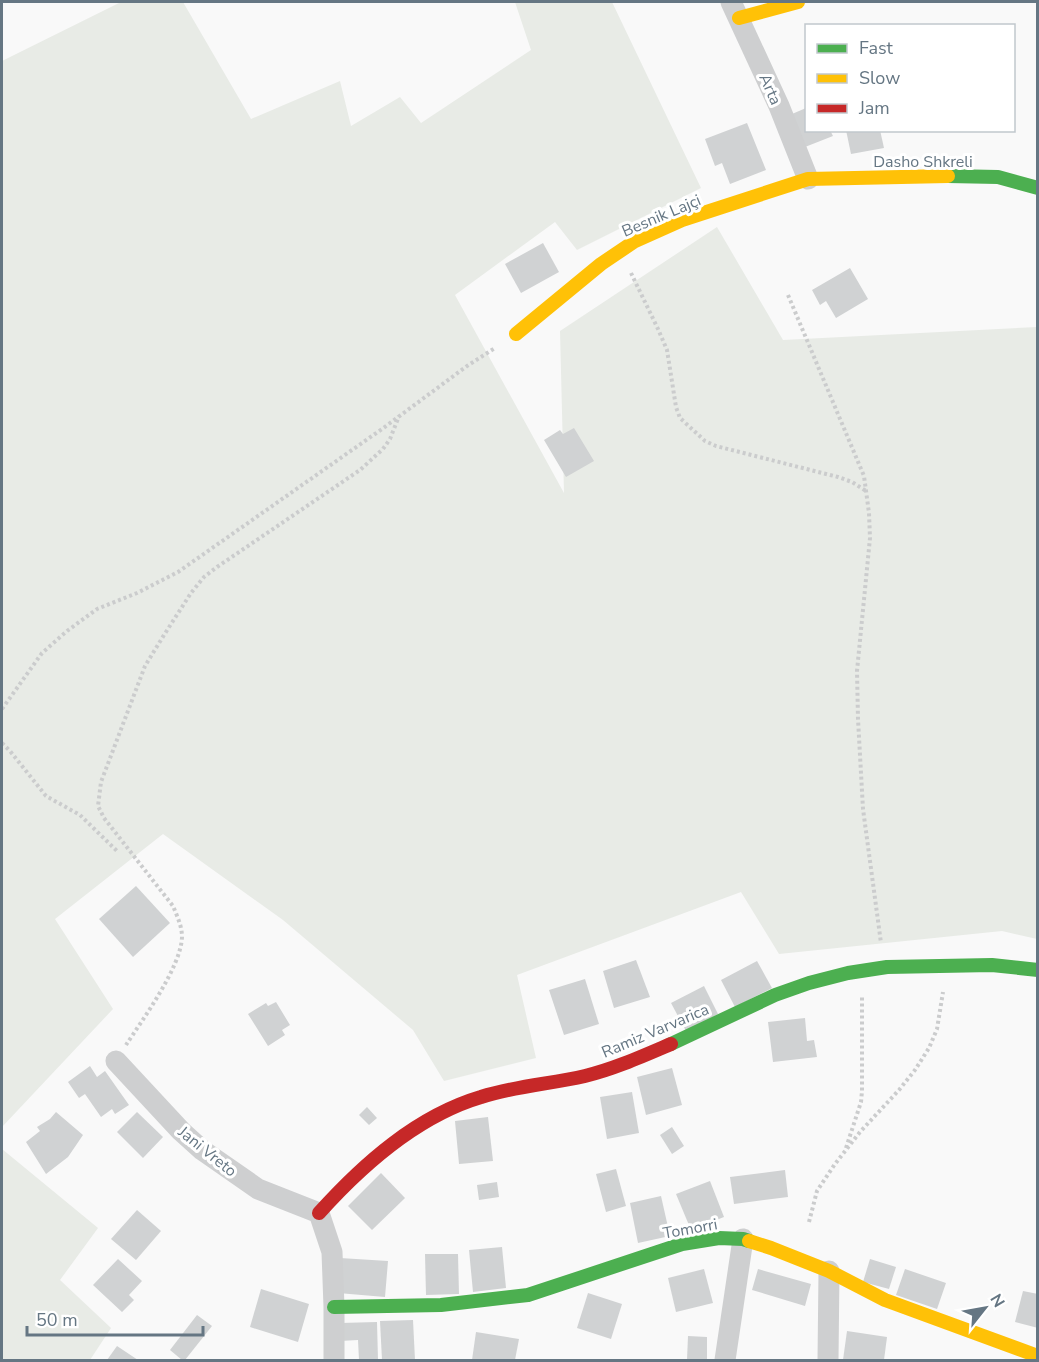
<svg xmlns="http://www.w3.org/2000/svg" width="1039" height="1362" font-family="'Nunito Sans',sans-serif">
<rect width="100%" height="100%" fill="#f9f9f9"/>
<g fill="#e8ebe6">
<polygon points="121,2 183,2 251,119 340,81 351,126 400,97 421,123 531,50 515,2 612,2 701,188 577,250 555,222 455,295 564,493 560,331 717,227 783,340 1037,327 1037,939 1002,931 779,954 741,892 517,975 536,1058 444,1081 413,1030 283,920 163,834 55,919 113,1009 2,1127 2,61"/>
<polygon points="2,1149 98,1228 60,1280 111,1328 90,1360 2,1360"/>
</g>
<g fill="#d0d2d3">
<polygon points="806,108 806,130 830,130 833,136 805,147 792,114"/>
<polygon points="747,123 766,170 730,184 722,163 715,166 705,139"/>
<polygon points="846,130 880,130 884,148 851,154"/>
<polygon points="543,243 559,272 521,293 505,264"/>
<polygon points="850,268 868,299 836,318 826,301 820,305 812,290"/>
<polygon points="574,428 594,461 566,477 544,440 560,430 563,434"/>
<polygon points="136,886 170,923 133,957 99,919"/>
<polygon points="636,960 650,997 614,1008 603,971"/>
<polygon points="757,961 772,988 735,1007 721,980"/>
<polygon points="585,979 599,1024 564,1035 549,990"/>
<polygon points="704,986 718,1014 686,1031 671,1003"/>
<polygon points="276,1002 290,1025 282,1030 285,1035 268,1046 248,1014 266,1003 268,1006"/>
<polygon points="805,1018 807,1041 814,1040 817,1057 773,1062 768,1022"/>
<polygon points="90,1066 97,1077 105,1071 129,1105 115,1114 112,1109 101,1117 85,1094 79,1098 68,1082"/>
<polygon points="672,1068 682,1105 646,1115 637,1077"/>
<polygon points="632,1092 639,1133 607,1139 600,1097"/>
<polygon points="367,1107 377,1118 369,1125 359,1115"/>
<polygon points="56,1112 83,1135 68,1157 46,1174 26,1142 40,1131 37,1127 50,1119"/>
<polygon points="137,1112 163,1137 143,1158 117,1132"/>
<polygon points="488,1117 493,1161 459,1164 455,1121"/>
<polygon points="672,1127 684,1146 672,1154 660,1135"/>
<polygon points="616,1169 626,1206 606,1212 596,1174"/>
<polygon points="785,1170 788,1197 734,1204 730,1177"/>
<polygon points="381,1173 405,1198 372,1230 348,1206"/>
<polygon points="710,1181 724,1217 691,1230 676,1194"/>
<polygon points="497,1182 499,1197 479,1200 477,1185"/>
<polygon points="661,1196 670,1236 638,1243 630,1203"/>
<polygon points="137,1210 161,1231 136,1260 111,1239"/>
<polygon points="502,1247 506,1288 473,1292 469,1250"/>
<polygon points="425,1254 458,1254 459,1294 426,1295"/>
<polygon points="340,1258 388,1261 385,1297 338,1293"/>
<polygon points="118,1259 142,1281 129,1295 134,1300 122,1312 93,1285"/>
<polygon points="870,1259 896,1267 889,1289 863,1282"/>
<polygon points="704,1269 713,1303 676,1312 668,1278"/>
<polygon points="758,1269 811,1284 805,1306 752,1290"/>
<polygon points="905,1269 946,1283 937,1309 896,1295"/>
<polygon points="261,1289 309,1304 298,1342 250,1327"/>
<polygon points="1023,1291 1038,1294 1038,1328 1015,1322"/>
<polygon points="588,1293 622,1304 611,1339 577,1328"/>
<polygon points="197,1315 212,1326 185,1360 182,1360 170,1350"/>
<polygon points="413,1320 415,1360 382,1360 380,1321"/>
<polygon points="377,1322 378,1360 359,1360 358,1340 340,1341 340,1323"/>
<polygon points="847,1331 887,1337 884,1360 843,1360"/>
<polygon points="476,1332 519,1339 515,1360 472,1360"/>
<polygon points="688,1336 707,1337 707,1360 687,1360"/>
<polygon points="117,1346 138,1360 107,1360"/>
</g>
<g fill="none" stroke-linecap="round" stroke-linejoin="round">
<g stroke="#cbcccd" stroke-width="4" stroke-dasharray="3 3" stroke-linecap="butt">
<polyline points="631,273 658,329 667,350 676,407 680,418 705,441 716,446 838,477 852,482 866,491"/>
<polyline points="788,295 864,476 869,513 870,538 857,671 858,719 863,809 881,943"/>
<polyline points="2,709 42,653 67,631 97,609 137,593 178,572 382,429 467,366 495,348"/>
<polyline points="2,743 10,751 46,796 80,815 117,851"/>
<path d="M126 1045C143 1019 181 967 182 937 182 926 177 916 173 906L104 818 98 806 101 782 145 666 164 635 191 593 204 577 217 567 360 470 383 449 390 439 399 416"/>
<polyline points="846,1148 861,1102 862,1091 862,996"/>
<polyline points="809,1222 817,1191 835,1164 860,1132 899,1090 915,1070 929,1048 937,1029 943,992"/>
</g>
<g stroke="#cecfd0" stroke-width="21">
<polyline points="731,2 779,106 808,179"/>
<polyline points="116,1061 181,1131 202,1150 258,1189 319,1213 332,1252 334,1307 334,1360"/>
<polyline points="725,1360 743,1239"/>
<polyline points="828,1360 829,1271"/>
</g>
<g stroke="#4caf50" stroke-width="14">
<polyline points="948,176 998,177 1038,188"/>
<polyline points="671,1044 775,995 809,983 848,973 887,967 992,965 1038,970"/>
<polyline points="334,1307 441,1305 528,1295 682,1244 719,1238 743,1239 749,1241"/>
</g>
<g stroke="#ffc107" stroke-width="14">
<polyline points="739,18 798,2"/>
<polyline points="516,334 601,264 635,241 682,220 808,179 948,176"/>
<polyline points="749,1241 771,1248 829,1271 885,1300 1038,1356"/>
</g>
<path stroke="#c62828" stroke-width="14" d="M319 1213C363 1164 417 1116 481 1097 515 1086 550 1084 585 1076 614 1069 643 1056 671 1044"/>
</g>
<g text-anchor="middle" stroke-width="6" stroke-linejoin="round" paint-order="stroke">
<g font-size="16" fill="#657683" stroke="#fff">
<text transform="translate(771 89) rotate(66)" y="6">Arta</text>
<text x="923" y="167">Dasho Shkreli</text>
<text transform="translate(661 215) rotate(-23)" y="6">Besnik Lajçi</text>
<text transform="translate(655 1030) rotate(-23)" y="6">Ramiz Varvarica</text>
<text transform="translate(208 1151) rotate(39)" y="6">Jani Vreto</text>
<text transform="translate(690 1228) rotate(-10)" y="6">Tomorri</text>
</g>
</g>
<rect width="1039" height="1362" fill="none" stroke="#657683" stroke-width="6"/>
<rect x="805" y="24" width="210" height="108" fill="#ffffff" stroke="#c1c8cd" stroke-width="1.5"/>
<rect x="817" y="44" width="30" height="9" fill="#4caf50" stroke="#c1c8cd" stroke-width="1.5"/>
<text x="859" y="54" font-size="18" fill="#657683">Fast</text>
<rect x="817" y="74" width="30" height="9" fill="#ffc107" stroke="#c1c8cd" stroke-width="1.5"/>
<text x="859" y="84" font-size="18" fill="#657683">Slow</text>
<rect x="817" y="104" width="30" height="9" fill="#c62828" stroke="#c1c8cd" stroke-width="1.5"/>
<text x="859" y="114" font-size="18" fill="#657683">Jam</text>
<g transform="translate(985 1308) rotate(59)" stroke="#ffffff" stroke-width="4.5" paint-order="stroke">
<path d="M0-4.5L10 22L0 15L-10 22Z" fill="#657683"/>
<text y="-9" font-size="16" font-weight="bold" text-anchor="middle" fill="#657683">N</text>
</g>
<path d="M27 1326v9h176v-9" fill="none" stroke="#657683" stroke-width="3"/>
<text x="36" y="1326" font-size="18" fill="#657683" stroke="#ffffff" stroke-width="4.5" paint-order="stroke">50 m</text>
</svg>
